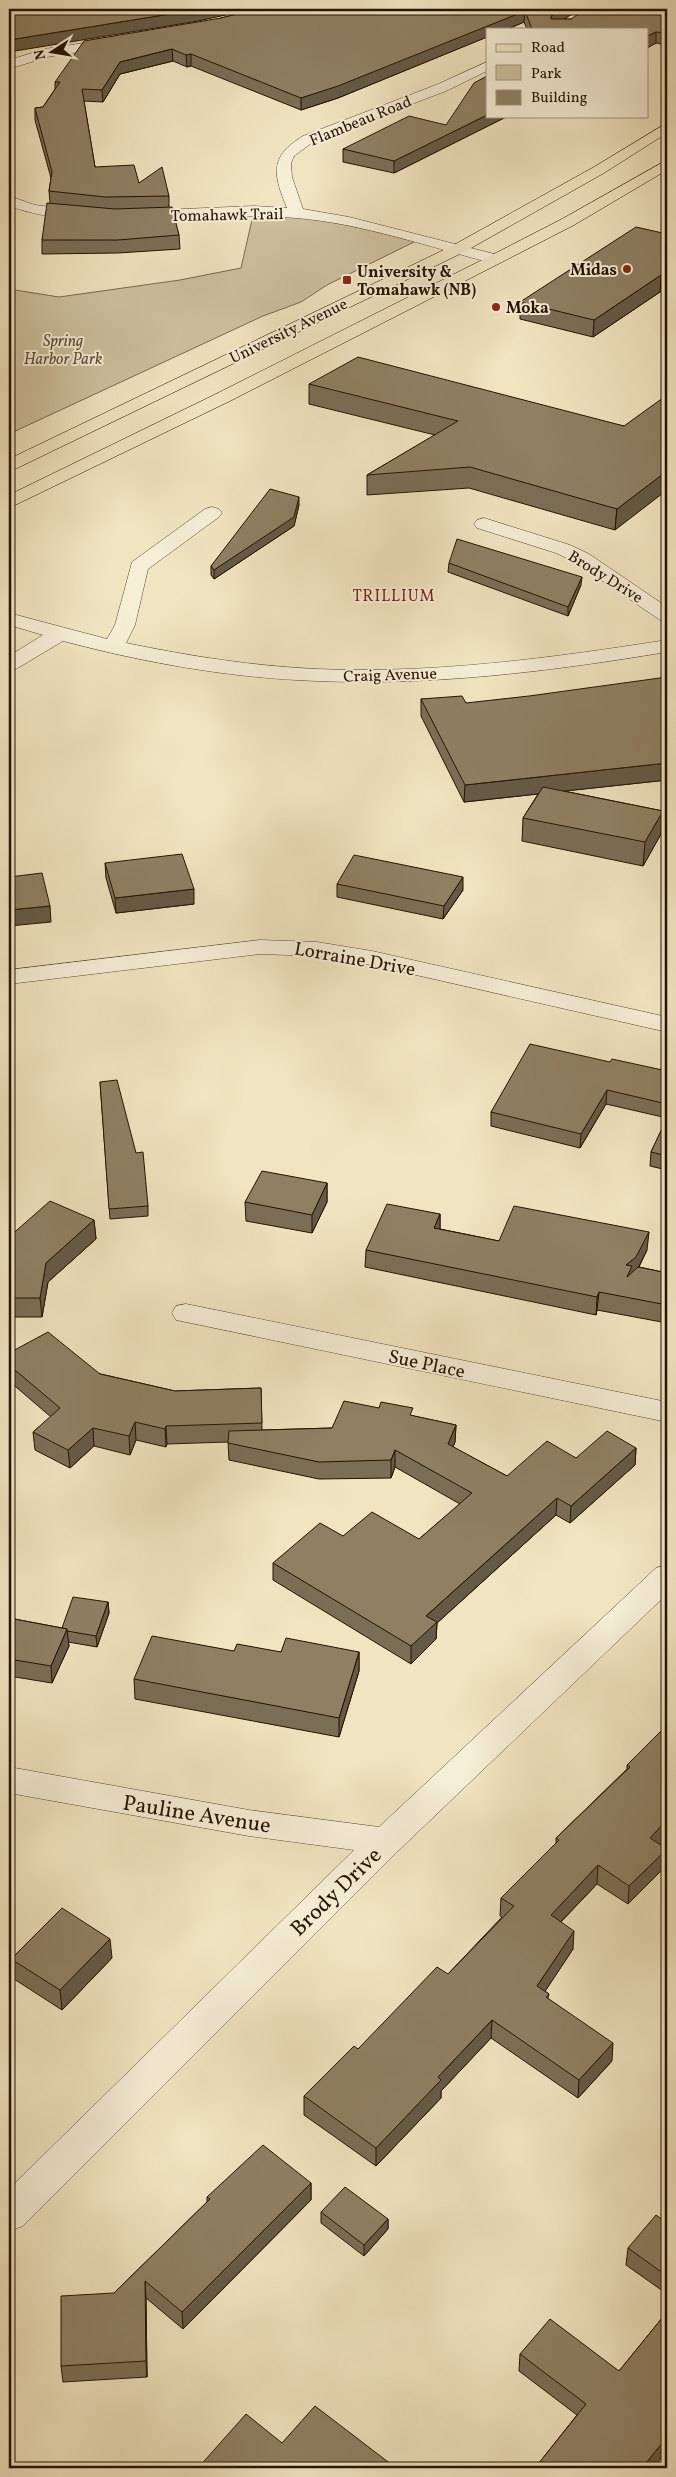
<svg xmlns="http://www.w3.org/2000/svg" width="676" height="2477" font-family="Vollkorn,serif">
<rect width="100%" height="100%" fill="#f1e5c1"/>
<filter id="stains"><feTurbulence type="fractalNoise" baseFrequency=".004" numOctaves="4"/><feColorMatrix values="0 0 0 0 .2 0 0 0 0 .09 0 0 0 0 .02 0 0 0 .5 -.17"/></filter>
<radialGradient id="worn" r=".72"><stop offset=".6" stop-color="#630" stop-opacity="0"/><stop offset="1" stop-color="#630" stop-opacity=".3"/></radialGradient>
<polygon fill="#cec1a0" stroke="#7a6a50" points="254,211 297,213 420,239 327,285 301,302 263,316 9,434 9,289 59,297 180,280 241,268"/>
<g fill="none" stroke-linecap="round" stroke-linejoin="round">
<defs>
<g id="minor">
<polygon points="117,38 122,39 124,42 122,45 47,57 9,69 9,60 45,49"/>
<path d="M487 62V71L446 91 313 142 294 156 291 163 292 177 303 209 349 217 502 256 504 259 502 262 496 264C432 248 361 223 296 218 243 213 189 218 136 221L128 216 136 211 254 206 287 208C273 174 269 157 303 136L436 85Z"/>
<path d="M9 196 35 205 83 211 91 216C83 227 22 211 9 206Z"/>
<path d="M212 507 219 509 222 513 219 517 148 569 135 625 126 643C189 656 252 666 317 669 434 674 551 658 667 640V652C552 671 434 686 317 681 231 678 146 663 63 641L16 669 9 671V656L43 635 9 625V613L107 639 115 625 132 562 205 509Z"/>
<polygon points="484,518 570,545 589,554 667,607 667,622 660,620 575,562 556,553 477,528 474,524 477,520"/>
<polygon points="260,940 317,942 372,951 667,1017 667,1032 372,965 317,956 260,954 9,984 9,970"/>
<polygon points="186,1304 667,1402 667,1422 176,1320 172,1313 176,1306"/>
<polygon points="667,1565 667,1594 398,1851 23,2226 9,2231 9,2189 354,1850 249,1836 9,1793 9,1767 249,1810 379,1827 656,1568"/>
</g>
<g id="major">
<polygon points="667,123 667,133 604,173 464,252 9,472 9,459 452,246 594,167"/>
<polygon points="667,160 667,170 574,225 502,262 230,401 9,508 9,495 218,393 490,256 562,219"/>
</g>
</defs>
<use href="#minor" stroke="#584730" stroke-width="1"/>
<use href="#major" stroke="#251200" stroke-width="1"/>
<use href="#minor" fill="#f6eed7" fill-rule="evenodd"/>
<use href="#major" fill="#f1e5c1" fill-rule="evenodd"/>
</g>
<g fill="#7b6e56" stroke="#251200">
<polygon points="257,9 580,9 564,19 571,19 667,9 667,44 666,45 656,43 647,48 647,29 527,29 524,22 508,29 487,29 487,37 338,98 301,110 191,66 187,67 173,61 120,74 103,102 84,101 95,167 139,183 169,196 169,207 179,235 180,249 118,253 42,254 42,240 50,203 49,191 51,178 35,120 35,108 43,107 55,89 55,82 221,18"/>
<polygon points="487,116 508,116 394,173 343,162 343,149 446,125"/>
<polygon points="667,234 667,294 660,292 593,337 520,319 520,302"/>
<polygon points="309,384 624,426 615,530 469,488 367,495 367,475 435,435 309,404"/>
<polygon points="299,505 294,526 214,579 211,575 211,566"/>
<polygon points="449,563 581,585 568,616 448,572"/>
<polygon points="421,699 466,703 667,780 564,791 663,811 661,834 643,866 522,841 523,818 538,794 464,802 421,716"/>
<polygon points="105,863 194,904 116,913 106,878"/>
<polygon points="337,884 463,890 443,919 337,897"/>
<polygon points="610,1062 667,1071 667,1118 606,1104 580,1148 491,1126 491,1112"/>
<polygon points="100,1082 148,1206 148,1216 110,1219"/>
<polygon points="667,1118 667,1170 650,1166 651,1152"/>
<polygon points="327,1183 327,1202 312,1233 246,1221 245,1202"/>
<polygon points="440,1214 440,1229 499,1241 647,1250 639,1267 667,1273 667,1323 597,1310 596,1315 365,1267 366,1250"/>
<polygon points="94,1220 96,1239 48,1282 42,1317 9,1317 9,1237"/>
<polygon points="9,1353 175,1391 261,1388 262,1430 332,1428 413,1416 456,1425 455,1442 453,1447 507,1476 576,1458 636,1448 635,1465 570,1523 556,1515 437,1623 436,1639 411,1664 273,1580 273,1563 343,1536 419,1539 460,1504 395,1467 391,1478 319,1479 229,1460 228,1442 167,1444 166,1447 136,1440 130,1455 94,1446 70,1468 35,1450 33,1432 51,1417 9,1381"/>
<polygon points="108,1602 109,1613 97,1647 68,1642 69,1646 52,1683 9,1676 9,1618 62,1628"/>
<polygon points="234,1651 281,1652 359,1652 359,1671 339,1737 135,1699 134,1679"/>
<polygon points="667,1725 667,1837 660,1844 667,1849 665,1867 628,1904 597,1884 561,1922 573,1949 545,1991 549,1994 548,1998 612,2061 578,2098 491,2038 441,2091 441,2098 376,2166 304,2115 304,2096 358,2049 448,1974 502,1917 500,1916 501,1898 556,1843 556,1838 627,1769 627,1765"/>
<polygon points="112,1958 62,2010 14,1979 11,1959"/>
<polygon points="311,2183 311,2200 183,2329 146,2298 147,2377 63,2382 61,2366 114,2293 207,2202 207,2197"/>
<polygon points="321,2212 388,2219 388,2229 364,2256 321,2223"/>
<polygon points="667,2223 667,2294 626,2265 628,2248"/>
<polygon points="667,2312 667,2450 653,2468 535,2468 577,2415 519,2371 520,2354 619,2371"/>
</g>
<g fill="#645a46" stroke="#251200">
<polygon points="201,9 253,9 198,21 9,52 9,40"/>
<polygon points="563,9 580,9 551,27 551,16"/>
<polygon points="525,11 524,22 508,29 487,29 487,37 338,98 301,110 301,98"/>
<polygon points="656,32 656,43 647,48 647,36"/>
<polygon points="172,49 173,61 120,74 103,102 102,90 120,62"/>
<polygon points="191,54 191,66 187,67 186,55"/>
<polygon points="487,115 487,116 508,116 394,173 394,161"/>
<polygon points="661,275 660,292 593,337 594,320"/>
<polygon points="667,471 667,490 615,530 617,509"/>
<polygon points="299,497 299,505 294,526 214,579 214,570"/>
<polygon points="582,577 581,585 568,616 568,607"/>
<polygon points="667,763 667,780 464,802 465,785"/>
<polygon points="663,811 661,834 643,866 645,842"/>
<polygon points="463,877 463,890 443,919 444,906"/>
<polygon points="194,889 194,904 116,913 115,898"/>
<polygon points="50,906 51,922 9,926 9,910"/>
<polygon points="607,1090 606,1104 580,1148 581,1134"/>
<polygon points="327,1183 327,1202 312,1233 312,1215"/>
<polygon points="440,1214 440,1231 434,1228"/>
<polygon points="94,1220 96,1239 48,1282 42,1317 40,1298 46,1263"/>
<polygon points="649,1232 647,1250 625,1294 626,1265"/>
<polygon points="599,1292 597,1310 596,1315 597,1297"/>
<polygon points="135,1422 136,1440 130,1455 129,1436"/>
<polygon points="456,1425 455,1442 448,1461 448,1444"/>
<polygon points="166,1426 167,1444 166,1447 165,1429"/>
<polygon points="93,1428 94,1446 70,1468 68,1450"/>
<polygon points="636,1448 635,1465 570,1523 571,1506"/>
<polygon points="395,1450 395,1467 391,1478 391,1460"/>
<polygon points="557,1498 556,1515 437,1623 436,1639 411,1664 411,1646 426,1616"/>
<polygon points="108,1602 109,1613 97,1647 96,1636"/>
<polygon points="67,1629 69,1646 52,1683 51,1666"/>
<polygon points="359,1652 359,1671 339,1737 339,1718"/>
<polygon points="667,1820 667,1837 648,1857 650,1838"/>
<polygon points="667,1849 665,1867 628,1904 629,1886"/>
<polygon points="598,1865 597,1884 549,1934 551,1915"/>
<polygon points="574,1931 573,1949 536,2005 537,1986"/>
<polygon points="110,1939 112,1958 62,2010 60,1990"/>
<polygon points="492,2020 491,2038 441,2091 441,2098 376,2166 376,2148 438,2077"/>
<polygon points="613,2043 612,2061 578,2098 579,2080"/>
<polygon points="311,2183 311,2200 183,2329 182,2312"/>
<polygon points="388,2219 388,2229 364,2256 364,2245"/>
<polygon points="145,2281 146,2298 147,2377 146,2361"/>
<polygon points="667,2437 667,2450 653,2468 642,2468"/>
</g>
<g fill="#8f8064" stroke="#251200">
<polygon points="9,9 201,9 9,40"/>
<polygon points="257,9 563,9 551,16 551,19 571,19 586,9 667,9 667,33 656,32 647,36 647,29 532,29 525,11 338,86 301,98 191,54 186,55 172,49 120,62 102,90 82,89 95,167 134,165 139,183 162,167 169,196 105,197 49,191 52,172 35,108 43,107 60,82 55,82 84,41 221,18"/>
<polygon points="487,76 487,115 394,161 343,149 409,116 446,125 474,83"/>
<polygon points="47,203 115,209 172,207 179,235 118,240 42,240"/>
<polygon points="636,227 667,234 667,277 661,275 594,320 520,302"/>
<polygon points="358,357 624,426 667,395 667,471 617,509 470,467 367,475 458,421 309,384"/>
<polygon points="270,489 299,497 294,517 214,570 211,566"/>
<polygon points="457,539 582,577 568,607 449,563"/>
<polygon points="667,677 667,763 465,785 421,699 462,696 466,703 529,696"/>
<polygon points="543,787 663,811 645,842 523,818"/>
<polygon points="182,854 194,889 115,898 105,863"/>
<polygon points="354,855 463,877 444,906 337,884"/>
<polygon points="42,873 50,906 9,910 9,877"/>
<polygon points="530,1044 610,1062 612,1059 667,1071 667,1104 607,1090 581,1134 491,1112"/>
<polygon points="117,1080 136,1153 143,1152 148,1206 109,1209 100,1082"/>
<polygon points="667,1118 667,1156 651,1152"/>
<polygon points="262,1171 327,1183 312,1215 245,1202"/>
<polygon points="50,1201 94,1220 46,1263 40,1298 9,1298 9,1237"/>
<polygon points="387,1204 440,1214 434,1228 499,1241 514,1206 649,1232 636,1257 626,1265 632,1266 627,1277 638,1267 667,1273 667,1305 599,1292 597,1297 366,1250"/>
<polygon points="48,1332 100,1374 175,1391 261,1388 262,1423 166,1426 165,1429 135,1422 129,1436 93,1428 68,1450 33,1432 60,1408 9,1365 9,1353"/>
<polygon points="344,1401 379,1408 381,1402 413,1408 410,1415 456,1425 448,1444 507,1476 547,1441 576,1458 607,1431 636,1448 571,1506 557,1498 426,1616 437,1622 411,1646 273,1563 320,1523 343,1536 372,1512 419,1539 472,1493 395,1450 391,1460 319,1462 228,1443 229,1431 332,1428"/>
<polygon points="73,1597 108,1602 96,1636 67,1631 67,1629 62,1628"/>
<polygon points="9,1618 67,1629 51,1666 9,1659"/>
<polygon points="152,1636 234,1651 237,1644 281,1652 286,1638 359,1652 339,1718 134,1679"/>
<polygon points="667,1725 667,1820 650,1838 667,1849 629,1886 598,1865 551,1915 574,1931 537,1986 549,1994 546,1997 613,2043 579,2080 492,2020 438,2077 441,2080 376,2148 304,2096 354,2046 358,2049 437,1967 448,1974 514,1906 501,1898 559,1840 556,1838 630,1767 627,1765"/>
<polygon points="62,1908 110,1939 60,1990 11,1959"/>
<polygon points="263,2145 311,2183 182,2312 145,2281 146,2361 61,2366 61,2296 114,2293 210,2199 207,2197"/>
<polygon points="345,2187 388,2219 364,2245 321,2212"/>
<polygon points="656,2215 667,2223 667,2276 628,2248"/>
<polygon points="667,2312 667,2437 642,2468 535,2468 586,2404 520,2354 550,2319 619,2371"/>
<polygon points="315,2406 396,2468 198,2468 246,2414 282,2443"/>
</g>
<g fill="#8f2418" stroke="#f6eed7" stroke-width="2">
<circle cx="627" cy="269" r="5"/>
<rect x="342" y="275" width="10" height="10" rx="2.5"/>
<circle cx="496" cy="307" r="5"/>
</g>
<g text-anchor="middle" stroke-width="4" stroke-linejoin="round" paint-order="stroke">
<g font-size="16" fill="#251200" stroke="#f6eed7">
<text transform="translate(360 120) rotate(-22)" y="6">Flambeau Road</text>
<text transform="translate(227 214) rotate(-1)" y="6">Tomahawk Trail</text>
<text transform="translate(288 330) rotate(-26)" y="6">University Avenue</text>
<text transform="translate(606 576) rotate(32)" y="6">Brody Drive</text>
<text transform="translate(390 674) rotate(-2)" y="6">Craig Avenue</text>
</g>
<g font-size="16" font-weight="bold" fill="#251200" stroke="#f6eed7" text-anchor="start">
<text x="617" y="275" text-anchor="end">Midas</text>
<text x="357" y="277">University &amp;<tspan x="357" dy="18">Tomahawk (NB)</tspan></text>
<text x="506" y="313">Moka</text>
</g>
<g font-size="16" font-style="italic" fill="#604f38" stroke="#f6eed7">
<text x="63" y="346">Spring<tspan x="63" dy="18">Harbor Park</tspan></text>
</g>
<g font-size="16" letter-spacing="1" fill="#7a1f14" stroke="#f6eed7">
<text x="394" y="601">TRILLIUM</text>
</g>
<g font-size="19" fill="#251200" stroke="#f6eed7">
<text transform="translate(355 958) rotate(10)" y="7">Lorraine Drive</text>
<text transform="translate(427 1363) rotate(12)" y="7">Sue Place</text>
</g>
<g font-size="22" fill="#251200" stroke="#f6eed7">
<text transform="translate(197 1813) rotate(9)" y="8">Pauline Avenue</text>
<text transform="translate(335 1891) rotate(-44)" y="8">Brody Drive</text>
</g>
</g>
<rect width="676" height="2477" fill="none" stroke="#f1e5c1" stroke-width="30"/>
<rect x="10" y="10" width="656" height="2457" fill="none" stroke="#251200" stroke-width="2.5"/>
<rect x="15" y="15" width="646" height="2447" fill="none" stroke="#251200"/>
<rect x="486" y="28" width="162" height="90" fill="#f6eed7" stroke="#a29681"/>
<rect x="496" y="44" width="25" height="8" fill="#f1e5c1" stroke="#a29681"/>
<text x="531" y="52" font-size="15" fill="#251200">Road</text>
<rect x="496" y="65" width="25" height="15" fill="#cec1a0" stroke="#a29681"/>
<text x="531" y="78" font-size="15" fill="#251200">Park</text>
<rect x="496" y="90" width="25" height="15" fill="#8f8064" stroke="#a29681"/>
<text x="531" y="102" font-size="15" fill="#251200">Building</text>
<g transform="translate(52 52) rotate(258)" stroke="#f6eed7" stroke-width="4" paint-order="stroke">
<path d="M0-4L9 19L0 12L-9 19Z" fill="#251200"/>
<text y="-8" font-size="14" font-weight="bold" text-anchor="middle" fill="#251200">N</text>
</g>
<rect width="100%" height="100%" filter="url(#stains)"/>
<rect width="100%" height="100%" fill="url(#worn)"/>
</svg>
